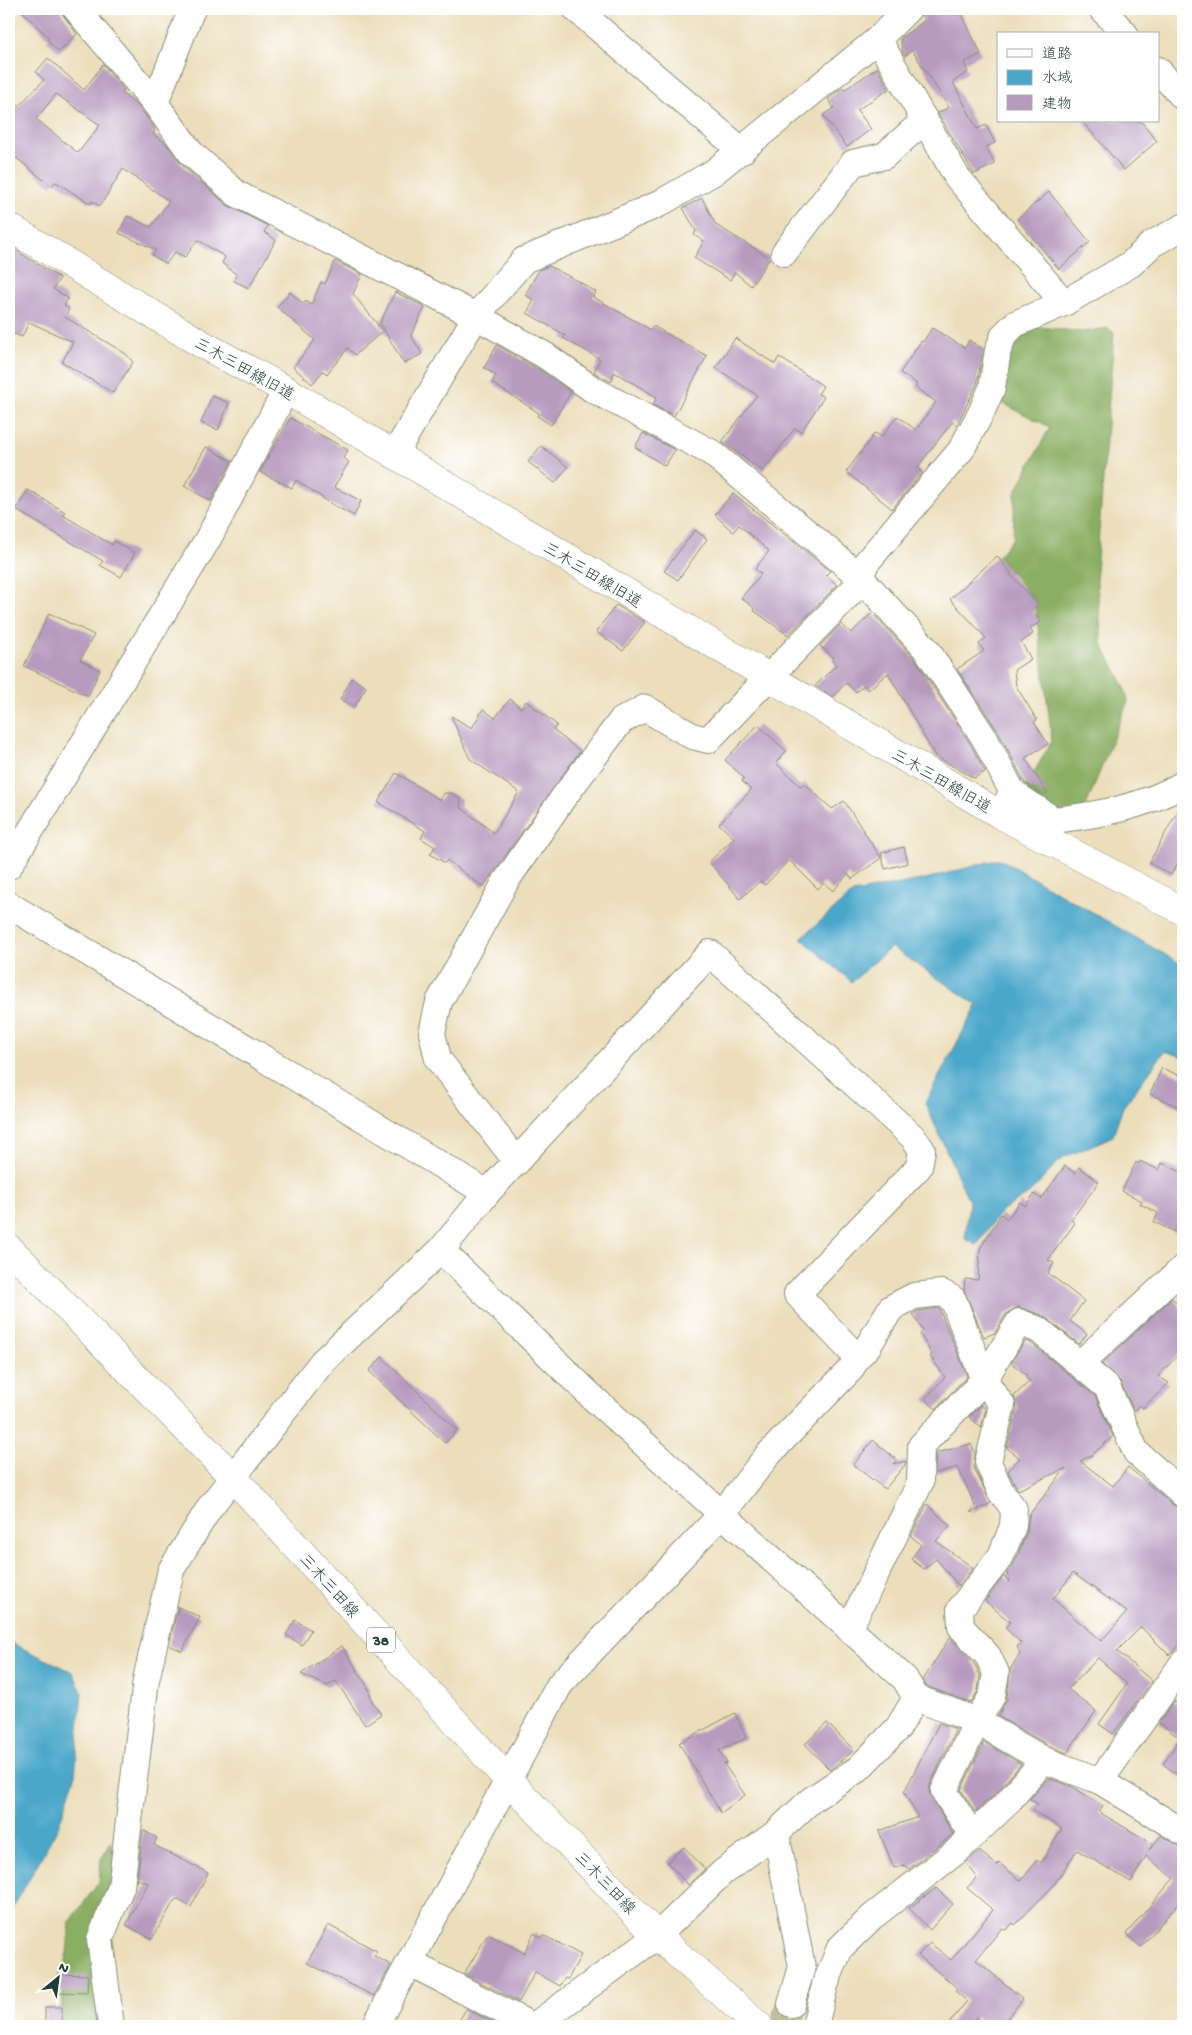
<svg xmlns="http://www.w3.org/2000/svg" width="1192" height="2035" font-family="'Gochi Hand','Klee One',sans-serif">
<rect width="100%" height="100%" fill="#fff"/>
<filter id="ink" filterUnits="userSpaceOnUse"><feTurbulence type="fractalNoise" baseFrequency=".02" numOctaves="2"/><feDisplacementMap in="SourceGraphic" scale="10" xChannelSelector="R" yChannelSelector="G"/><feConvolveMatrix kernelMatrix="1 2 1 2 8 2 1 2 1" color-interpolation-filters="sRGB"/></filter>
<filter id="wash" filterUnits="userSpaceOnUse"><feTurbulence type="fractalNoise" baseFrequency=".0096" numOctaves="4" result="noise"/><feDisplacementMap in="SourceGraphic" scale="20" xChannelSelector="R" yChannelSelector="G"/><feGaussianBlur stdDeviation="1.12" result="paint"/><feColorMatrix in="noise" values="0 0 0 0 0 0 0 0 0 0 0 0 0 0 0 0 0 1.4 0 .05"/><feComposite in="paint" operator="in"/></filter>
<g filter="url(#wash)">
<rect width="100%" height="100%" fill="#ecdebb"/>
<g fill="#8aae62" stroke="#54764b">
<path d="M1040 327 1082 332 1108 328 1114 333 1096 571 1102 644 1124 686 1128 701 1084 811 1060 812 1022 793 1052 741 1035 601 998 556 1013 538 1015 493 1050 427 994 399C998 381 1008 342 1025 331 1028 328 1036 328 1040 327Z"/>
<polygon points="110,1842 118,1866 105,2026 60,2026 70,1922 99,1882 101,1859"/>
</g>
<g fill="#4ba7ca" stroke="#35727f">
<polygon points="1000,859 1183,965 1183,1057 1165,1051 1123,1107 1113,1136 1061,1159 1030,1193 1001,1211 977,1245 965,1239 969,1201 925,1103 977,1005 891,947 852,982 801,938 853,893 925,879"/>
<polygon points="9,1642 73,1672 82,1692 75,1777 58,1827 9,1915"/>
</g>
<g id="blocks">
<g fill="#b79bbf" fill-rule="evenodd">
<polygon points="20,9 59,9 77,34 59,52 47,40 49,38"/>
<polygon points="923,9 959,9 981,54 964,63 968,72 953,82 977,129 986,125 995,143 986,147 995,164 974,174 938,113 949,107 912,50 905,56 903,52 900,39 925,20 921,15"/>
<path d="M48 58 84 90 103 64 124 90 122 93 140 108 155 129 153 134 166 144 181 164 227 205 268 226 264 232 276 240 249 288 234 281 237 275 222 263 225 257 198 240 185 257 175 252 166 264 152 255 156 250 119 233 127 216 151 227 169 201 123 169 100 206 92 201 91 204 56 182 51 186 9 152V116L44 80 36 72ZM56 94 100 125 78 153 36 119Z"/>
<polygon points="877,68 889,89 857,110 871,129 847,147 823,115 834,108 828,99 842,88 844,90"/>
<polygon points="1082,121 1141,121 1157,141 1124,170"/>
<polygon points="1049,192 1090,242 1059,269 1017,219"/>
<polygon points="702,198 716,225 770,258 751,286 735,272 730,280 694,258 704,241 694,235 696,231 683,208"/>
<polygon points="9,246 60,278 53,289 68,298 64,306 69,309 65,317 126,354 133,362 113,393 62,362 73,342 29,322 22,337 9,332"/>
<polygon points="335,261 362,274 353,294 383,331 355,355 348,348 327,374 323,371 312,384 293,367 315,340 277,307 290,292 303,304 306,301 311,305 321,282 325,284"/>
<polygon points="549,266 578,281 596,292 593,297 651,330 653,326 707,356 674,416 653,405 657,397 614,372 611,382 600,376 594,372 600,359 563,338 565,335 527,313 534,300 525,295 539,270"/>
<polygon points="395,292 425,307 411,335 422,354 404,364 380,323"/>
<polygon points="932,328 965,348 969,340 983,349 977,384 957,425 952,422 917,468 922,473 892,509 846,472 875,433 882,437 897,416 916,430 936,402 916,388 916,383 900,373 921,341 923,342"/>
<polygon points="735,338 775,364 779,357 823,386 818,394 824,397 801,432 795,428 763,471 722,442 757,395 716,368"/>
<polygon points="497,345 538,369 571,392 551,425 537,416 539,413 492,383 496,375 484,368"/>
<polygon points="212,396 229,403 218,430 201,423"/>
<polygon points="290,418 348,450 343,458 349,462 334,487 361,501 354,516 333,505 296,480 292,488 260,472"/>
<polygon points="643,433 675,450 665,466 635,447"/>
<polygon points="541,446 568,467 555,483 528,462"/>
<polygon points="206,447 232,461 211,501 184,486"/>
<polygon points="28,490 65,512 63,515 112,545 114,541 135,553 121,577 100,565 103,561 16,510"/>
<polygon points="733,493 830,571 826,575 837,585 788,635 753,610 754,608 741,598 761,574 755,569 769,551 739,525 733,532 715,515"/>
<polygon points="695,530 707,539 678,580 664,571"/>
<polygon points="997,556 1011,573 1010,574 1038,604 1032,611 1041,622 1030,628 1033,634 1021,642 1031,659 1014,670 1016,686 1037,720 1034,722 1048,744 1025,758 1047,793 1044,795 1025,783 998,731 957,669 984,651 979,644 986,638 950,599"/>
<polygon points="616,605 645,622 623,651 596,632"/>
<polygon points="49,613 94,635 80,660 100,670 88,696 24,666"/>
<polygon points="872,613 915,659 972,747 985,772 974,778 935,756 888,673 868,690 864,685 856,692 846,683 833,697 815,686 836,665 832,660 834,658 820,646 841,624 851,633"/>
<polygon points="352,678 366,687 354,708 340,699"/>
<polygon points="510,699 521,708 526,701 557,725 553,730 580,751 483,887 447,860 445,863 430,854 435,847 421,838 425,831 378,802 396,773 440,800 444,793 451,793 461,799 460,807 494,833 519,792 470,759 451,716 472,728 483,709 495,718"/>
<polygon points="758,725 786,751 776,763 800,786 805,784 832,809 844,801 881,858 852,879 848,874 833,891 824,883 818,889 789,860 765,885 760,881 740,899 709,862 734,838 719,824 751,790 742,781 744,778 725,760"/>
<polygon points="1183,801 1183,854 1171,875 1149,863"/>
<polygon points="904,847 908,863 885,869 881,853"/>
<polygon points="1162,1068 1183,1077 1183,1109 1150,1094"/>
<polygon points="1140,1161 1159,1170 1162,1163 1183,1173 1183,1236 1154,1222 1158,1213 1140,1204 1142,1201 1122,1191 1136,1162 1139,1164"/>
<polygon points="1065,1166 1075,1173 1079,1167 1099,1182 1071,1220 1075,1223 1048,1260 1054,1263 1048,1273 1084,1301 1070,1321 1087,1334 1079,1344 1042,1315 1018,1307 1006,1314 995,1333 984,1337 964,1290 965,1279 978,1280 980,1249 1001,1214 1007,1219 1020,1202 1025,1206 1034,1194 1041,1199"/>
<polygon points="1172,1298 1183,1310 1183,1350 1158,1376 1169,1383 1143,1408 1139,1405 1134,1411 1120,1381 1102,1364"/>
<polygon points="939,1308 967,1376 936,1409 925,1399 945,1377 930,1356 932,1355 920,1334 923,1331 913,1314 918,1311"/>
<path d="M1025 1341 1031 1343 1095 1396 1113 1436 1092 1455 1080 1461 1113 1486 1128 1467 1173 1505 1183 1509V1641L1169 1655 1141 1627 1117 1651 1152 1681 1113 1734 1099 1724 1127 1684 1098 1658 1068 1689 1096 1711 1067 1753 1050 1746 998 1716 1007 1699 1010 1670 1020 1653 1017 1647 1021 1643 1005 1628 1010 1622 985 1601 1004 1576 1010 1582 1007 1573 1015 1562 1027 1532 1029 1515 1066 1468 1018 1490 1008 1471 1020 1458 1007 1448 1017 1408 1014 1396 1030 1381 1025 1377 1027 1375 1011 1363ZM1073 1573 1127 1612 1101 1641 1053 1599Z"/>
<polygon points="382,1357 457,1430 445,1443 369,1371"/>
<polygon points="981,1405 986,1409 981,1427 969,1417"/>
<polygon points="873,1440 897,1460 893,1464 906,1461 905,1465 885,1489 853,1465"/>
<polygon points="971,1444 975,1453 974,1468 991,1503 970,1513 975,1506 958,1467 936,1473 935,1470 936,1453"/>
<polygon points="927,1504 950,1526 936,1541 973,1568 959,1586 936,1559 924,1569 911,1559 921,1545 911,1536"/>
<polygon points="178,1607 200,1617 182,1651 169,1645"/>
<polygon points="295,1620 311,1630 302,1645 286,1635"/>
<polygon points="950,1637 975,1665 980,1675 978,1691 971,1703 926,1686 923,1680"/>
<polygon points="342,1646 369,1689 372,1701 381,1714 365,1725 336,1681 327,1686 301,1674"/>
<polygon points="1174,1701 1183,1709 1183,1779 1163,1764 1180,1738 1159,1723"/>
<polygon points="735,1713 746,1738 719,1750 727,1763 724,1764 745,1795 721,1813 679,1743"/>
<polygon points="827,1723 854,1750 830,1770 805,1744"/>
<polygon points="939,1723 956,1729 930,1785 929,1792 953,1834 909,1869 904,1865 894,1868 879,1831 918,1817 904,1792"/>
<polygon points="984,1742 1021,1764 996,1793 975,1812 961,1790"/>
<polygon points="1049,1778 1073,1787 1103,1806 1099,1812 1153,1844 1149,1850 1161,1836 1183,1847 1183,1898 1141,1947 1126,1934 1174,1878 1146,1856 1131,1882 1077,1850 1053,1886 1015,1925 1013,1923 1006,1930 1002,1928 976,1960 1023,1999 1001,2026 988,2026 976,2017 969,2026 947,2026 967,2001 955,1991 957,1988 918,1955 930,1943 951,1960 993,1910 967,1888 977,1877 966,1863 979,1851 997,1865 999,1863 1021,1881 1037,1860 1041,1863 1062,1829 1033,1811 1038,1804 1030,1799"/>
<polygon points="143,1830 157,1838 154,1845 208,1873 191,1907 177,1899 174,1901 152,1939 126,1925 148,1883 138,1879 137,1882"/>
<polygon points="684,1847 705,1869 688,1885 667,1862"/>
<polygon points="936,1888 953,1904 930,1930 909,1908"/>
<polygon points="328,1925 377,1951 374,1956 391,1965 374,1996 307,1963"/>
<polygon points="534,1933 542,1938 543,1935 581,1955 568,1979 565,1978 560,1986 535,1972 519,2002 464,1974 488,1934 524,1953"/>
<polygon points="58,1974 88,1975 87,1993 57,1992"/>
<polygon points="45,2007 62,2007 62,2024 45,2025"/>
<polygon points="466,2009 500,2026 456,2026"/>
</g>
</g>
</g>
<g filter="url(#ink)">
<use href="#blocks" fill-opacity="0" stroke="#868e78" stroke-width="1"/>
<g fill="none" stroke-linecap="round" stroke-linejoin="round">
<polyline stroke="#c3bea0" stroke-width="26" stroke-dasharray="26 13" stroke-linecap="butt" points="782,2026 791,2004"/>
<defs>
<g id="minor">
<polyline points="76,9 155,103 191,153 237,194 476,316 546,356 592,389 712,453 859,576 927,650 985,739 1013,793 999,814"/>
<polyline points="576,9 742,151"/>
<polyline points="1102,9 1125,34"/>
<polyline points="878,39 957,177 1064,303"/>
<polyline points="1158,70 1183,97"/>
<polyline points="155,103 192,9"/>
<polyline points="784,253 853,163 884,156 925,120"/>
<polyline points="394,455 476,316 524,260 657,205 714,172 878,39 908,9"/>
<path d="M1013 793 1054 820C1097 815 1145 807 1183 784"/>
<polyline points="9,866 208,539 286,390"/>
<polyline points="9,905 487,1193"/>
<polyline points="517,1162 438,1059 432,1033 439,1002 506,881 563,798 621,721 645,708 692,736 708,740 856,587 866,563 961,450 981,413 992,388 998,350 1004,335 1015,324 1064,303 1131,264 1152,244 1183,227"/>
<polyline points="441,1250 591,1396 905,1679 916,1698 977,1721 1044,1760 1100,1781 1183,1832"/>
<polyline points="856,1359 868,1346 891,1308 914,1296 942,1293 953,1299 984,1380 1002,1405 988,1462 1001,1492 1014,1509 1013,1526 1001,1556 960,1609 961,1627 988,1656 996,1673 992,1696 977,1721 944,1791 972,1835"/>
<polyline points="1080,1364 1183,1268"/>
<polyline points="849,1629 920,1483 921,1446 984,1380 1019,1322 1039,1330 1107,1387 1136,1452 1183,1494"/>
<polyline points="1100,1781 1183,1663"/>
<polyline points="776,1833 802,1967 791,2004"/>
<polyline points="410,1963 532,2026"/>
<polyline points="111,2026 100,1939 121,1887 146,1680 171,1570 210,1507 322,1362 441,1250 487,1193 710,953 913,1137 922,1150 919,1167 797,1294 850,1350 856,1359 851,1369 767,1456 722,1514 560,1684 375,2026"/>
<polyline points="534,2026 657,1936 723,1872 776,1833 811,1800 858,1769 898,1728 916,1698"/>
<polyline points="815,2026 825,1985 840,1948 872,1917 957,1851 1007,1803 1044,1760"/>
</g>
<polyline id="tertiary" points="9,227 200,343 286,390 999,814 1183,911"/>
<polyline id="primary" points="9,1248 233,1477 509,1781 657,1936 759,2026"/>
</defs>
<use href="#minor" stroke="#868e78" stroke-width="28"/>
<use href="#tertiary" stroke="#868e78" stroke-width="29"/>
<use href="#primary" stroke="#868e78" stroke-width="29"/>
<use href="#minor" stroke="#fff" stroke-width="26"/>
<use href="#tertiary" stroke="#fff" stroke-width="28"/>
<use href="#primary" stroke="#fff" stroke-width="28"/>
</g>
</g>
<g text-anchor="middle" stroke-width="4" stroke-linejoin="round" paint-order="stroke">
<rect fill="#fff" stroke="#627771" stroke-width="1" x="367" y="1627.5" width="28" height="25" rx="4"/>
<g font-size="15" font-weight="bold" fill="#1f3d34">
<text x="381" y="1645">38</text>
</g>
<g font-size="16" fill="#1f3d34" stroke="#fff">
<text transform="translate(245 368) rotate(29)" y="6">三木三田線旧道</text>
<text transform="translate(593 574) rotate(31)" y="6">三木三田線旧道</text>
<text transform="translate(942 780) rotate(30)" y="6">三木三田線旧道</text>
<text transform="translate(330 1585) rotate(48)" y="6">三木三田線</text>
<text transform="translate(606 1882) rotate(46)" y="6">三木三田線</text>
</g>
</g>
<rect width="1192" height="2035" fill="none" stroke="#fff" stroke-width="30"/>
<rect x="997" y="32" width="162" height="90" fill="#ffffff" stroke="#a5b1ae"/>
<rect x="1007" y="49" width="25" height="8" fill="#ffffff" stroke="#a5b1ae"/>
<text x="1042" y="58" font-size="15" fill="#1f3d34">道路</text>
<rect x="1007" y="70" width="25" height="15" fill="#4ba7ca" stroke="#a5b1ae"/>
<text x="1042" y="82" font-size="15" fill="#1f3d34">水域</text>
<rect x="1007" y="95" width="25" height="15" fill="#b79bbf" stroke="#a5b1ae"/>
<text x="1042" y="108" font-size="15" fill="#1f3d34">建物</text>
<g transform="translate(58 1978) rotate(29)" stroke="#ffffff" stroke-width="4" paint-order="stroke">
<path d="M0-4L9 19L0 12L-9 19Z" fill="#1f3d34"/>
<text y="-8" font-size="14" font-weight="bold" text-anchor="middle" fill="#1f3d34">N</text>
</g>
</svg>
